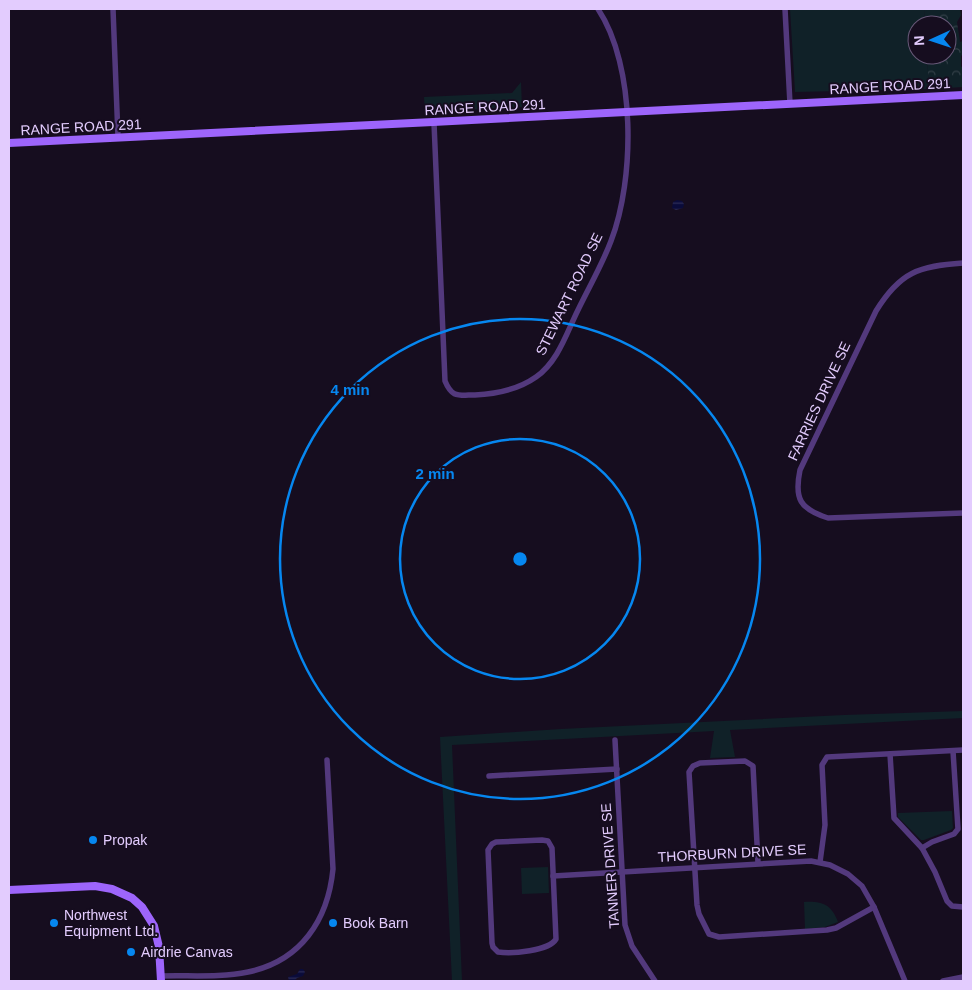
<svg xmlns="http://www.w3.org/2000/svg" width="972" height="990" font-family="Arial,sans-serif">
<defs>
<pattern id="forest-crowns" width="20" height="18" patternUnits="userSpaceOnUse" patternTransform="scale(1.25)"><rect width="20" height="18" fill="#102128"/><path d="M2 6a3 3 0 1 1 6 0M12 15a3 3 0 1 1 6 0" fill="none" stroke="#334048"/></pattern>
<pattern id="water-rules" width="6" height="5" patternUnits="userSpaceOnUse" patternTransform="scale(1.25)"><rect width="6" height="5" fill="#0a0b3a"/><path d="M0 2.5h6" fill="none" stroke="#2e2d58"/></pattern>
</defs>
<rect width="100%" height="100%" fill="#160d1f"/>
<g fill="#102128">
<polygon points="790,9 924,9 925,25 917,25 917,55 927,55 929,89 795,92"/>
<polygon points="521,82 522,107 425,112 424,97 512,93"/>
<polygon points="963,711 963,718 730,730 735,757 710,758 714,731 452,745 462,981 452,981 440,737 561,729 844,715"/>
<polygon points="952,811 953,828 951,830 924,840 921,840 898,817 898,813"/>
<polygon points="548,867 549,893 522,894 521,868"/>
<path d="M804 902C822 901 831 904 838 922L825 927 805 929Z"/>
</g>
<polygon fill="url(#forest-crowns)" points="924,9 960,9 961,15 957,22 960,42 963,41 963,54 961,56 961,67 963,66 963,87 929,89 927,55 947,55 947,25 925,25"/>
<g fill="url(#water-rules)">
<polygon points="677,200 682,201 684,204 683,208 676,210 672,208 673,202"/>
<polygon points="300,969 303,969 305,972 303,976 297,978 294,981 289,981 288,977 297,974"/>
</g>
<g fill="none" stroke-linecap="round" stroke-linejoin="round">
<g stroke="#53397d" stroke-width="5.5">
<polyline points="113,9 118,137"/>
<polyline points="785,9 790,104"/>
<path d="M434 123 445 381C452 398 458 395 475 395 496 394 519 389 536 377 558 362 567 332 578 310 589 287 602 265 611 241 635 179 636 66 598 9"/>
<path d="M963 263C919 266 900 272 876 311L800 470C794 499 800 509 828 518L963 513"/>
<polyline points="615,740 625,925 632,946 655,981"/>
<polyline points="890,754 894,818 922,848 935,872 947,901 952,906 963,907"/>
<polyline points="489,776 617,769"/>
<path d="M542 840 548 841 552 848 556 939C549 951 512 954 498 952L493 947 492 943 488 850 492 844 496 842Z"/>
<polyline points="922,848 932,842 954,834 958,829 953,751"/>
<polyline points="820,862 825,825 822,765 827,757 963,750"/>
<polyline points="758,863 753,766 745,761 700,763 693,766 689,772 697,905 699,914 709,934 719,937 827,930 836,928 874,907"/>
<polyline points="553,876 811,861 830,865 848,874 862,886 874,907 905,981"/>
<path d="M160 976C189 975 220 978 248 972 301 961 328 920 333 869L327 760"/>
<polyline points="943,981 963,977"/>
</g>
<g stroke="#9d65fb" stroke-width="8">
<path d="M9 143C327 126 645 113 963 95"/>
<polyline points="9,890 95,886 112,889 132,898 142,907 154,926 159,947 161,981"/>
</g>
</g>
<g fill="none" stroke="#0687f0" stroke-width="2.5">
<circle cx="520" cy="559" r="120"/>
<circle cx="520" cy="559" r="240"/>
</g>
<g fill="#0687f0" stroke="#160d1f" stroke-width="2">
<circle cx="93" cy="840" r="5"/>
<circle cx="54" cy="923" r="5"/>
<circle cx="333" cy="923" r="5"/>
<circle cx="131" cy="952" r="5"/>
</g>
<g text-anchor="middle" stroke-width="4" stroke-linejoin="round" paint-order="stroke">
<g font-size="14" fill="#e3ccfe" stroke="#160d1f">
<text transform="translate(890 86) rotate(-3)" y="5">RANGE ROAD 291</text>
<text transform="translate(485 107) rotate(-3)" y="5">RANGE ROAD 291</text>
<text transform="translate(81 127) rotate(-3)" y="5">RANGE ROAD 291</text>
<text transform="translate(569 294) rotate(-64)" y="5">STEWART ROAD SE</text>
<text transform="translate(819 401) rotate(-65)" y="5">FARRIES DRIVE SE</text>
<text transform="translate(732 853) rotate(-3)" y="5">THORBURN DRIVE SE</text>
<text transform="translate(610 866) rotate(-94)" y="5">TANNER DRIVE SE</text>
</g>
<g font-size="14" fill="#e3ccfe" stroke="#160d1f" text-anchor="start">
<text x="103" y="845">Propak</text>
<text x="64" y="920">Northwest<tspan x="64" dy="16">Equipment Ltd.</tspan></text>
<text x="343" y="928">Book Barn</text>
<text x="141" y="957">Airdrie Canvas</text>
</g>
</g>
<circle cx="520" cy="559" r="8" fill="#0687f0" stroke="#160d1f" stroke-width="2.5"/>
<g font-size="15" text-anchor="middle" font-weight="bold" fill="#0687f0" stroke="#160d1f" stroke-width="4" stroke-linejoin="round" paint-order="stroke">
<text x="350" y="395">4 min</text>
<text x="435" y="479">2 min</text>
</g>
<rect width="972" height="990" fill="none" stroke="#e3ccfe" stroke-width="20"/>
<g transform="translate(932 40) rotate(267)"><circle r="24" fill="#160d1f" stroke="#685978"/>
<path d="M0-4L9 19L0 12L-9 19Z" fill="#0687f0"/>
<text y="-8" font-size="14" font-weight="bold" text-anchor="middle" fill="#e3ccfe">N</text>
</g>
</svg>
